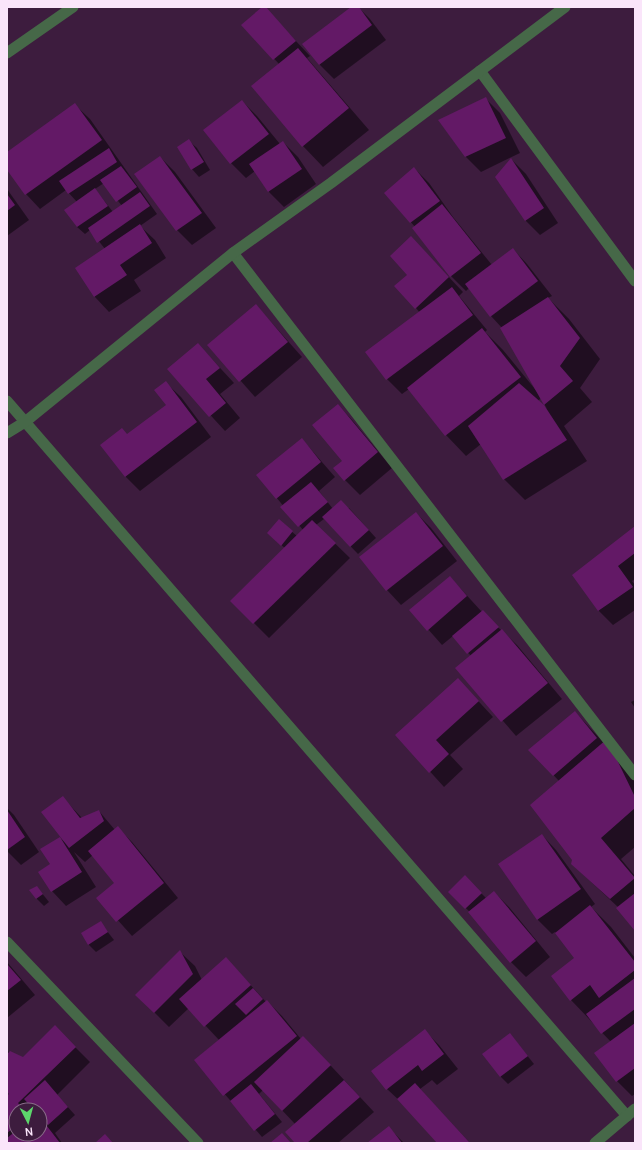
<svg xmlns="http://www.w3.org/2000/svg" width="642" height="1150" font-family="Manrope,sans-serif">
<rect width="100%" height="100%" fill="#3d1c3e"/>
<g fill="#0007" fill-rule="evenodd">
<polygon points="264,7 310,56 307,58 369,130 323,167 303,146 279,64 243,25"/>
<polygon points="352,7 358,7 370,19 386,40 334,79 319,64"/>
<polygon points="485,98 500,113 520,153 481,172 466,157 439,121"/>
<polygon points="242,101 257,116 280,144 283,142 298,157 316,184 284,207 269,192 255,171 246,178 231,163"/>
<path d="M75 105 90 119 157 214 140 226 155 240 166 258 134 280 141 291 109 312 95 297 76 268 105 249 90 230 85 234 77 227V202L66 190 40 209 26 194 7 169V153ZM104 183 122 206 113 212 95 189Z"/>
<polygon points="189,141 197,148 210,170 199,177 192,169"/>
<polygon points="160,157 175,172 216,228 192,245 177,230 135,175"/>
<polygon points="511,159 526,174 558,223 540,235 525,220"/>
<path d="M414 168 429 183 453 217 492 265 513 249 527 264 552 296 548 298 569 319 600 359 580 388 592 402 564 426 587 461 525 500 504 479 481 444 466 456 446 435 409 389 402 394 387 379 420 313 416 308 409 275 411 237 463 292 459 296 487 330 485 332 503 350 539 394 502 328 491 316 469 288 466 291 451 276 413 228 415 227 386 193ZM541 398 547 409 538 401Z"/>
<polygon points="7,189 29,220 7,236"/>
<polygon points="256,305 302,357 255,397 209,345"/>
<polygon points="198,344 234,383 220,394 240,418 225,431 169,370"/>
<polygon points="166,383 181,397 211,437 140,491 125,476 128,435 167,405"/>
<polygon points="338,405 352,420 392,468 360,495 345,480"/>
<polygon points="302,439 335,477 319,491 333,509 349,508 376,538 358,554 324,519 316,525 350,558 269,638 232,601 285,548 276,541 279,521 297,536 303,530 258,475"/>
<polygon points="416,513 431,528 457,561 401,605 387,590"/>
<polygon points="635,528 635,579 632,581 635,585 635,610 613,625 598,610 573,575"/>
<polygon points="450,577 482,612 517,645 562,699 516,736 457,668 471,656 453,636 442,645 411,610"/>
<polygon points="458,679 493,717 450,755 463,769 444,787 397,735"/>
<polygon points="635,700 635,708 631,702"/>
<polygon points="575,712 635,776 635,847 621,859 635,876 635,930 619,908 572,864 574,860 559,781 530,750"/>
<polygon points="63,798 82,818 99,811 115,830 118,828 132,842 178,898 132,936 98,898 116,883 93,855 85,862 74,852 96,887 66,906 52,891 51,864 60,838 69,846"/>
<polygon points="7,808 14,815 39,852 21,865 7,851"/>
<polygon points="542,835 556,850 595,904 591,907 611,927 635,958 635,1094 632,1096 617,1081 611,1042 571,1000 576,958 555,932 552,934 537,919"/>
<polygon points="465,877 486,898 494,892 509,907 550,957 526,977 511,962 472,914 449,892"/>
<polygon points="37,887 49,902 44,906 36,898"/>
<polygon points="100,922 114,940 96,952 88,944"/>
<polygon points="180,952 195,966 202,980 226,958 266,1002 267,1001 282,1016 301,1039 318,1052 374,1112 338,1143 296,1143 295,1124 263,1090 259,1094 282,1122 262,1137 195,1060 219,1040 189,1008 169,1027 137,995"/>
<polygon points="7,962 35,995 7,1018"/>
<path d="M55 1027 90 1062 57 1095 75 1115 55 1133 62 1143H7V1097L11 1094 7 1090V1051L23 1058ZM16 1110H40V1134H16Z"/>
<polygon points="424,1030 439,1045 458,1069 437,1085 432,1080 420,1089 470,1143 438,1143 402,1103 387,1089"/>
<polygon points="510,1034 534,1064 508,1084 500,1076"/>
<polygon points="389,1128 404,1143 369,1143"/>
</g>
<g fill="#631966">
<polygon points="262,7 266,7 296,41 273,60 241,25"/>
<polygon points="351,7 359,7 372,25 319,65 302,44"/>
<polygon points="298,48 349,108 302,147 251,86"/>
<polygon points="486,97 506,138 465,157 438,120"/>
<polygon points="242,100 269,134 230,164 203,130"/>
<polygon points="75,103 102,140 25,195 7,170 7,152"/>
<polygon points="189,139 204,162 191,170 177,147"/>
<polygon points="283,141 302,169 268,192 249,164"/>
<polygon points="109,148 117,162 68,194 59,181"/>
<polygon points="160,156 202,213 176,231 134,174"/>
<polygon points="511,158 544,208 525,221 495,177"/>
<polygon points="121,166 137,187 116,202 100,180"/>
<polygon points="414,167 440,201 410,223 384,193"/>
<polygon points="95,188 108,206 77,227 64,210"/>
<polygon points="140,192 150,206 97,243 88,228"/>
<polygon points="7,194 15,205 7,211"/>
<polygon points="442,204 481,253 450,277 412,228"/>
<polygon points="140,224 152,243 120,265 127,275 94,297 75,268"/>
<polygon points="411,236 449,277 415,309 394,286 407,275 390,256"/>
<polygon points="513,248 538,281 490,317 465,284"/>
<polygon points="452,287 473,315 386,380 365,352"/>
<polygon points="548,297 580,338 560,366 573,381 544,405 500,328"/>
<polygon points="256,304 288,342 239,382 207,345"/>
<polygon points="482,328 521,377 445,436 407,388"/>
<polygon points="198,343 220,368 206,379 226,403 209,417 167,369"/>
<polygon points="166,381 197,422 125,477 100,445 122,428 127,434 166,405 154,390"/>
<polygon points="519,383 544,405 567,440 503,480 468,426"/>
<polygon points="338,404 378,452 344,481 333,468 342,461 312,425"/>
<polygon points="302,438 321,462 276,499 256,475"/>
<polygon points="311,482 328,502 298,527 280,507"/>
<polygon points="341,500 369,530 350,547 322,517"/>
<polygon points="416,512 443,546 386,591 359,557"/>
<polygon points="279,519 293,531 281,546 267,533"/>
<polygon points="312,520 336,543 253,624 230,601"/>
<polygon points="635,526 635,553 618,566 633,587 598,611 572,575"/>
<polygon points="450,576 467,596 427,631 409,610"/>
<polygon points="483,610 499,627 467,654 452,636"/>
<polygon points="502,629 548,683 501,722 455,668"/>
<polygon points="458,678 479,701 436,740 449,754 429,773 395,735"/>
<polygon points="575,711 597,738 553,776 528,750"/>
<polygon points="607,739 635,797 635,808 601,838 635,878 610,899 571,864 572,860 530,805"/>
<polygon points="63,796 80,818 99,810 104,821 69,848 41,812"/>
<polygon points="7,810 25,837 7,850"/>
<polygon points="118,826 164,883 116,922 96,898 114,883 88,851"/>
<polygon points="542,834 581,889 537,920 498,864"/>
<polygon points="60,837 82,872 51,892 38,872 50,864 40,849"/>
<polygon points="465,875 482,893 465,909 448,892"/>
<polygon points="37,886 43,894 36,899 29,890"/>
<polygon points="494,891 536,941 510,963 468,912"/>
<polygon points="635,893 635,931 616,908"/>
<polygon points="590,905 635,962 635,970 599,998 590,985 570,1001 551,976 574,958 555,933"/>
<polygon points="101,921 108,932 88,945 81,933"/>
<polygon points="180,950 193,974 154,1013 135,995"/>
<polygon points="226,957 251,985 204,1027 179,999"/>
<polygon points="7,964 21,980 7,991"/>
<polygon points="635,978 635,1009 601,1034 586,1014"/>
<polygon points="253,988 263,999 246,1015 235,1004"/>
<polygon points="267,1000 297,1036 223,1096 194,1060"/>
<polygon points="635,1023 635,1068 616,1082 594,1053"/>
<polygon points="55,1025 76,1047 18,1103 24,1110 16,1110 16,1126 7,1133 7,1096 9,1094 7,1091 7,1054 10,1051 23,1057"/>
<polygon points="425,1029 444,1054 422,1071 418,1065 386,1090 371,1071"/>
<polygon points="510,1033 528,1056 500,1077 482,1054"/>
<polygon points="303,1036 331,1065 282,1111 254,1082"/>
<polygon points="45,1080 68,1107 48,1125 40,1117 40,1110 34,1110 24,1099"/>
<polygon points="344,1080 360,1097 307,1143 295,1143 285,1132"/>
<polygon points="415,1083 470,1143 437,1143 397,1099"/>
<polygon points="251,1084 275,1114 254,1131 230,1101"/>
<polygon points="40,1117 60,1143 7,1143 7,1138 16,1131 16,1134 40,1134"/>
<polygon points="389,1126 402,1143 367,1143"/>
<polygon points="282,1133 291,1143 270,1143"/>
<polygon points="105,1134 113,1143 95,1143"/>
</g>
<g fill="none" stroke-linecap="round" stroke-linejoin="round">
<g stroke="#466848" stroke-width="11">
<polyline points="7,53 73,7"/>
<polyline points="480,71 635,281"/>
<polyline points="233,253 635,775"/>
<polyline points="7,401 627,1116"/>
<polyline points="7,433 25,422 233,253 331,183 565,7"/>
<polyline points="7,942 198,1143"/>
<polyline points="595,1143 635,1109"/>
</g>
</g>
<rect width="642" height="1150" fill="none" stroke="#fae5fa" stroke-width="16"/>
<g transform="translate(28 1122) rotate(174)"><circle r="19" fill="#3d1c3e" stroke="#896c89"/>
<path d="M0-3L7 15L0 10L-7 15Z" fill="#5dd56c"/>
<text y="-6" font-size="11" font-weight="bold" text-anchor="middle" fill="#fae5fa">N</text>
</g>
</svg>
